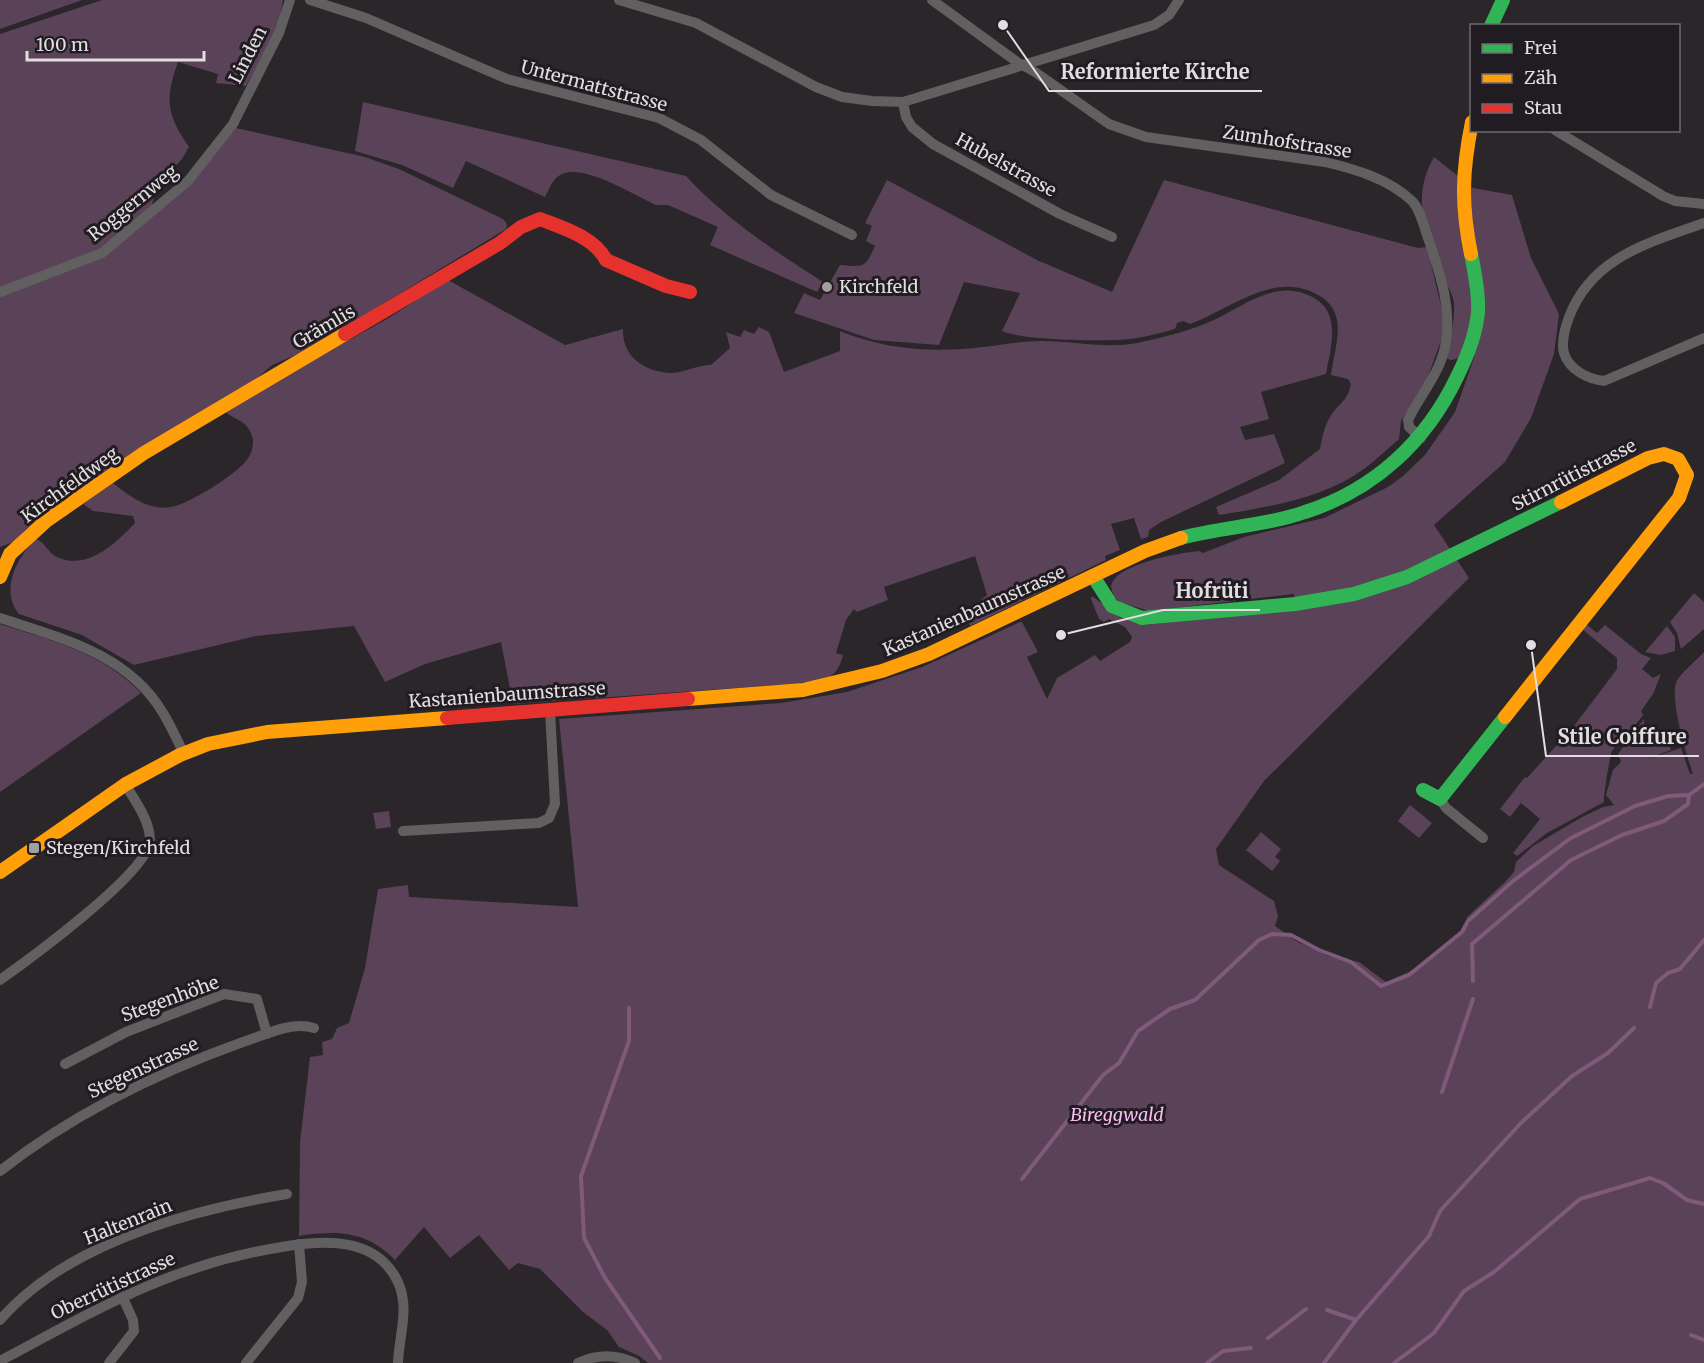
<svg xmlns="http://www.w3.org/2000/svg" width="1704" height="1363" font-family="Merriweather,serif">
<rect width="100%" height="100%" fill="#2a2629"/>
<g fill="#5a4258">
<polygon points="0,0 82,0 0,29"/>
<path d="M102 0H283L277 31 246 86 216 83 218 74 178 62C165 99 166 114 189 147L182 159 158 185 151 207 102 250 0 289V34Z"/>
<path d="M363 102 686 176C726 219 773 250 823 282L817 292 710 245 718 227 668 205H656C635 195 587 166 565 173 553 176 550 188 545 197L466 161 453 188 402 165 355 151Z"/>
<polygon points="236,128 365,157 399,169 503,219 507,224 506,229 305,351 272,365 254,381 151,441 26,529 16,541 0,547 0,294 110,249"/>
<path d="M1434 157 1473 188 1512 195 1531 258 1559 314 1554 354 1531 418 1505 462 1434 525 1469 578 1264 781 1216 849 1219 865 1274 901 1278 916 1275 926 1296 941 1328 956 1359 962 1386 982 1413 970 1470 923 1466 918 1505 882 1514 872 1516 862 1533 846 1582 817 1603 807 1614 805 1606 795 1613 770 1621 762 1618 754 1644 719V732C1660 728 1666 735 1671 750L1645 760 1681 748 1690 774H1693C1687 757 1667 692 1678 679 1685 669 1696 661 1704 652V1363H648L639 1356 619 1347 607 1330 583 1312 540 1269 518 1263 509 1270 479 1235 450 1258 424 1227 395 1260C367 1231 337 1230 299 1236L300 1142 310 1057 323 1055 322 1042 332 1039 337 1028 349 1023 365 968 378 889 408 885 409 897 578 907 559 719 781 703 847 692 922 667 1020 622H1022L1038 652 1027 657 1047 699 1057 678 1095 655 1100 661 1130 642 1132 637 1125 627 1109 619 1104 622 1099 619 1091 599 1092 596 1120 617 1147 625 1295 607 1294 594 1149 611 1120 602 1114 597 1111 587C1114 564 1179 553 1199 551L1203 553 1244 537 1324 518 1388 487 1403 476 1425 455 1455 412 1475 355 1451 360 1445 358C1450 342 1455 321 1454 303 1453 295 1447 285 1444 277 1428 233 1409 201 1434 157Z"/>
<path d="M887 180 1037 260 1112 292 1164 180 1418 248 1427 247 1443 314 1442 338 1426 382 1401 421 1399 439C1387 449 1376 460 1364 469 1323 499 1267 507 1219 515L1216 507 1279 480 1320 449C1322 438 1324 427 1330 417 1338 403 1347 403 1351 384L1348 379 1331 375C1333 358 1340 337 1337 320 1335 309 1328 300 1318 295 1274 270 1231 309 1190 324L1183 321 1177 323 1175 329C1160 333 1146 337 1130 339 1107 342 1020 340 1002 331L1020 293 964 282 939 345 874 340 794 313 804 293 820 300 840 265C864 267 865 268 875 246L866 241 872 226 865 223Z"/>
<path d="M448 280 565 345 623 329C622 356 643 371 669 373 681 374 697 365 711 365L730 348 726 332 740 337 744 330 754 334 759 327 769 332 784 372 840 351V331C887 350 934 353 983 347 1003 345 1022 341 1042 341 1073 341 1106 349 1137 343 1161 338 1185 332 1207 323 1239 310 1272 279 1308 295 1343 309 1331 346 1326 374L1261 392 1269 419 1240 427 1245 440 1274 434 1285 463 1161 522 1149 530 1148 537 1141 539 1134 518 1111 524 1120 550 1105 556 1106 560 970 626 965 612 987 595 975 556 884 587 888 600 857 612 854 609 846 620 836 653 843 655C836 684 820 679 793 684L513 704 501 642 425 664 385 682 354 626 256 636 134 665 82 635 19 614C0 591 16 558 36 539 45 542 48 553 57 557 87 571 115 544 135 523L133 516 93 511 83 504 113 483C129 496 149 511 171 507 187 505 235 475 245 462 251 456 255 444 252 436 247 419 233 420 223 410L387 319Z"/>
<polygon points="1694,593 1704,602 1704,629 1681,649 1677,633 1670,622"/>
<path d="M0 624C51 640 103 653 141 693L0 792Z"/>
<path d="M1586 624 1597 633 1605 625 1641 654 1651 658 1642 669 1653 678 1661 674 1653 694 1641 711 1643 715 1640 719C1632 730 1619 740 1612 751 1610 756 1603 797 1604 802L1547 833 1517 856 1513 853 1540 819 1521 803 1510 817 1500 809 1525 777 1527 778 1574 726 1617 669V658L1582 629Z"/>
<polygon points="1667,626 1675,637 1675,651 1661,655 1645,652"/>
<polygon points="1410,805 1432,823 1419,838 1398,821"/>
<polygon points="389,811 391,827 376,829 373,813"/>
<polygon points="1261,832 1281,849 1275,857 1280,861 1272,871 1246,850"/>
</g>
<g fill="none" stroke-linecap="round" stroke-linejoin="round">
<g stroke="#7f5a7b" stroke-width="4">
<polyline points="1473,981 1472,944 1571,860 1622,835 1664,821 1688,804 1689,796"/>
<polyline points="1650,1007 1656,983 1668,973 1680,969 1704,940"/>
<polyline points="629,1008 629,1041 581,1176 584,1238 605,1278 660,1358"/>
<polyline points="1442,1092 1473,999"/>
<polyline points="1022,1179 1103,1075 1119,1063 1138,1031 1170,1009 1195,1000 1259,940 1272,934 1291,935 1319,950 1351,962 1381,986 1409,975 1462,932 1468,921 1513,881 1571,838 1635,806 1668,796 1689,795 1704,784"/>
<polyline points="1327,1310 1356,1320"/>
<polyline points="1691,1335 1704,1340"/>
<polyline points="1268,1338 1306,1309"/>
<polyline points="1207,1363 1223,1351 1251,1348"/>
<polyline points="1324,1363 1356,1320 1429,1236 1440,1211 1521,1123 1572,1076 1608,1053 1634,1028"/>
<polyline points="1394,1363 1434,1333 1464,1291 1494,1272 1580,1199 1650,1178 1663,1183 1687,1200 1704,1204"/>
</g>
<g stroke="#615f60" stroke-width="10">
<polyline points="310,0 366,18 507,79 659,118 701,140 771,195 852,235"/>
<polyline points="619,0 696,23 816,87 842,97 872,101 903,102 1154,25 1169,15 1179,0"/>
<path d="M932 0 1017 62 1035 72 1109 124 1146 137 1325 162C1355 169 1389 179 1412 201 1420 209 1423 224 1427 235 1439 271 1453 307 1445 347 1439 375 1420 395 1408 420L1409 427 1421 438"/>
<polyline points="903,102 906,117 912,127 933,144 1060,214 1112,237"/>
<polyline points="1555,130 1663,196 1675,201 1704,204"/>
<path d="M1704 223C1648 243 1592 257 1569 317 1565 328 1561 342 1564 353 1569 370 1588 379 1604 381L1704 338"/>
<polyline points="0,292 102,253 188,181 233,124 279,33 290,0"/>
<path d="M0 618C61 638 128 654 163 713 171 726 177 740 184 754"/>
<polyline points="1440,799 1446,808 1483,838"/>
<polyline points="403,831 539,823 549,818 555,804 550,710"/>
<path d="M0 980C31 958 140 878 149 845 154 827 135 800 126 786"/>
<polyline points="65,1064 126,1032 224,994 257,999 267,1034"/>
<path d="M0 1171C73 1114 156 1073 243 1042 265 1035 291 1021 314 1028"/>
<path d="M0 1320C67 1243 190 1210 287 1194"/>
<path d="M0 1361C96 1310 172 1264 282 1247 324 1240 376 1236 398 1282 410 1309 399 1335 398 1363"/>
<polyline points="109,1363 134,1331 133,1320 122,1296"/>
<polyline points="246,1363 298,1298 302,1282 299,1244"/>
<path d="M578 1363C597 1354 616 1354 635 1363"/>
</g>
<g stroke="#30b455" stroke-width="14">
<polyline points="1491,26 1503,0"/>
<path d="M1181 538C1221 527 1265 526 1305 512 1374 490 1426 442 1457 377 1467 357 1476 335 1478 312 1479 293 1475 273 1471 254"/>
<polyline points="1093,576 1112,606 1142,618 1295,604 1354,594 1407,577 1561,502"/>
<polyline points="1423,790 1440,799 1505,717"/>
</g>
<g stroke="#ff9f0a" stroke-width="14">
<path d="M1471 254C1461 205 1462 171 1472 122"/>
<polyline points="0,577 10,554 46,521 144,453 345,334"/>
<polyline points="688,699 803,690 882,671 929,654 1145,551 1181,538"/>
<polyline points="1505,717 1679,498 1687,475 1678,459 1664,454 1648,458 1561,502"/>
<polyline points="0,872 126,784 180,755 208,744 267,732 447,718"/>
</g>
<g stroke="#e5322d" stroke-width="14">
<path d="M345 334 500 243 521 227 540 219C563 228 594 237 606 260L666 286 690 292"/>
<polyline points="447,718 688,699"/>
</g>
</g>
<g fill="#a19da0" stroke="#211c21" stroke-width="2">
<circle cx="827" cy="287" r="6"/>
<rect x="28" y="842" width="12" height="12" rx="3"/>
</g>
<g text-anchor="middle" stroke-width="6" stroke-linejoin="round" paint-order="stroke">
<g font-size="18" fill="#e1dde0" stroke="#211c21">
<text transform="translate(248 55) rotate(-63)" y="6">Linden</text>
<text transform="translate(594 86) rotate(15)" y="6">Untermattstrasse</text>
<text transform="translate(1287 142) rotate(9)" y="6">Zumhofstrasse</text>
<text transform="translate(1006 165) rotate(29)" y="6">Hubelstrasse</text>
<text transform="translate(133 203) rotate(-39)" y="6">Roggernweg</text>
<text transform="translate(324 327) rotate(-30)" y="6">Grämlis</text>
<text transform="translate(1574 475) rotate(-27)" y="6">Stirnrütistrasse</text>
<text transform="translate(70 485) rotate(-36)" y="6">Kirchfeldweg</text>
<text transform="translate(974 611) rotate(-24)" y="6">Kastanienbaumstrasse</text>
<text transform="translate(507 695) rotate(-4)" y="6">Kastanienbaumstrasse</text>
<text transform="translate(170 999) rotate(-20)" y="6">Stegenhöhe</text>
<text transform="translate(143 1068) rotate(-25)" y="6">Stegenstrasse</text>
<text transform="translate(128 1222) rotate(-22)" y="6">Haltenrain</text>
<text transform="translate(113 1286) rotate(-25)" y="6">Oberrütistrasse</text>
</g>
<g font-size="18" fill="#e1dde0" stroke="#211c21" text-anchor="start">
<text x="839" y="293">Kirchfeld</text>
<text x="46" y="854">Stegen/Kirchfeld</text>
</g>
<g font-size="18" font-style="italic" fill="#fbbbf4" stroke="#211c21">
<text x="1117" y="1121">Bireggwald</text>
</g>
</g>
<path fill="none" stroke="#e1dde0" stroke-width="2" d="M1003 25L1049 91H1262M1061 635L1163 610H1260M1531 645L1546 756H1699"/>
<g fill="#e1dde0" stroke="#211c21" stroke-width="2">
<circle cx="1003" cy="25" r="6"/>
<circle cx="1061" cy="635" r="6"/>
<circle cx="1531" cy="645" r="6"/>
</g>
<g font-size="20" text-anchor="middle" font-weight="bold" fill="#e1dde0" stroke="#211c21" stroke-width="6" stroke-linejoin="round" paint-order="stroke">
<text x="1155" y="79">Reformierte Kirche</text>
<text x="1212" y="598">Hofrüti</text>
<text x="1622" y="744">Stile Coiffure</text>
</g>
<rect x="1470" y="24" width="210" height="108" fill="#211c21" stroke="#6e696d" stroke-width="1.5"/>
<rect x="1482" y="44" width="30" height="9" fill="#30b455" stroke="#6e696d" stroke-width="1.5"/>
<text x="1524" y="54" font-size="18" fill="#e1dde0">Frei</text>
<rect x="1482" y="74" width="30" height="9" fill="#ff9f0a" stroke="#6e696d" stroke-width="1.5"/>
<text x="1524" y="84" font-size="18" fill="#e1dde0">Zäh</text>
<rect x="1482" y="104" width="30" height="9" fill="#e5322d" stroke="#6e696d" stroke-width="1.5"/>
<text x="1524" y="114" font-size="18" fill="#e1dde0">Stau</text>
<path d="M27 51v9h177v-9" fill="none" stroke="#e1dde0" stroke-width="3"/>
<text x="36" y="51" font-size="18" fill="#e1dde0" stroke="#211c21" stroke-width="4.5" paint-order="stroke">100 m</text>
</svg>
